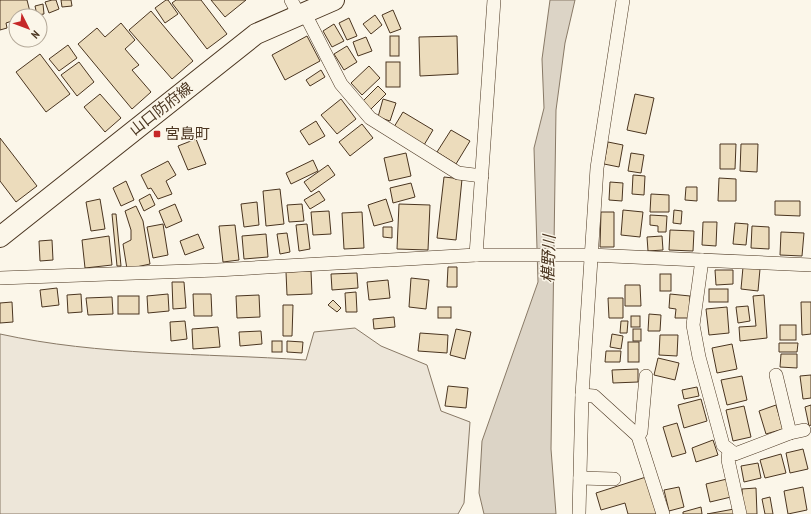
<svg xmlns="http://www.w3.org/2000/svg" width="811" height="514" font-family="'PT Sans Narrow','Noto Sans JP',sans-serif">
<rect width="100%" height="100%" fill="#fbf6e9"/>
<path fill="#ede6d9" stroke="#887966" d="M355 328 381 346 427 365 441 411 470 422 464 503 458 514H0V334C100 356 203 353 306 360L314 332Z"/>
<polygon fill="#dcd4c6" stroke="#887966" points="550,0 575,0 565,43 556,110 551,449 556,514 484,514 479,493 482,441 538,282 534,148 544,108 542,59"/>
<g fill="#ecdcbc" stroke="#4a3520">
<polygon points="0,0 27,0 31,16 16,16 16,22 15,20 6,23 7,28 0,30"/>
<polygon points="52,0 56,0 59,9 49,13 45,2"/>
<polygon points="61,0 71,0 72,6 62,7"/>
<polygon points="166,0 168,0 178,14 165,23 155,8"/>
<polygon points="176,0 201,0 227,34 207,49 172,3"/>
<polygon points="211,0 246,0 225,17"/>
<polygon points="43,4 44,14 37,15 35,6"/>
<polygon points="393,10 401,29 390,33 382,15"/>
<polygon points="151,11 193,61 172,79 129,30"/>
<polygon points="375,15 382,25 371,34 363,24"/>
<polygon points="349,18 357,36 347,40 339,23"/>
<polygon points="121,23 135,40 125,49 139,65 132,70 151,92 132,109 78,44 97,28 105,37"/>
<polygon points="334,24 344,41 332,47 323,31"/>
<polygon points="307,36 320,61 285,80 272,55"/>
<rect x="390" y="36" width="9" height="20"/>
<polygon points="457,36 458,74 420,76 419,37"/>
<polygon points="366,37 372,51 358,56 353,42"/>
<polygon points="68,45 77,58 59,71 49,59"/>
<polygon points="347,46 357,62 344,70 334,54"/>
<polygon points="40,54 70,94 46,112 16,72"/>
<polygon points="79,62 94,82 77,96 61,75"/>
<rect x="386" y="62" width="14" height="25"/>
<polygon points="369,66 380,78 362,95 351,83"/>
<polygon points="321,70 325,77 310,86 306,80"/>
<polygon points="378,86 386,94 370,110 362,102"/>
<polygon points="100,94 121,118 105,132 84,107"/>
<polygon points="635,94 654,98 646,134 627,130"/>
<polygon points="341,99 356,119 337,134 321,115"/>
<polygon points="383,99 396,103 390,121 378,117"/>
<polygon points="403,112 433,130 424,145 394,127"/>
<polygon points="316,121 325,136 309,145 300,131"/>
<polygon points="362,124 373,138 350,156 339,142"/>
<polygon points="451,130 470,141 456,164 437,152"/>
<polygon points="0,138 37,186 16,202 0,181"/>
<polygon points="196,139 206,164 188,170 178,146"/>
<polygon points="608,142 623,145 619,167 604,164"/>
<polygon points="720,144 736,144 735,169 720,169"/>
<polygon points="741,144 758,144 757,172 740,171"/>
<polygon points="406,153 411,176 389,181 384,158"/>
<polygon points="631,153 644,155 641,173 628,171"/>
<polygon points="313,160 318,171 291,184 286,173"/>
<polygon points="168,161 176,175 166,181 172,194 158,199 151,188 148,189 141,175"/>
<polygon points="328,165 335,175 311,192 304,182"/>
<polygon points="633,175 645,176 644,195 632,194"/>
<polygon points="444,177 462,179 456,240 437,238"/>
<polygon points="719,178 736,179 736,201 718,201"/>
<polygon points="126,181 134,200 121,206 113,188"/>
<polygon points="610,182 623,183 622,201 609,200"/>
<polygon points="411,183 415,197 393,203 390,188"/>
<polygon points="686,187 697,187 697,201 685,200"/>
<polygon points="280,189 284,224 266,226 263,191"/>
<polygon points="319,191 325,200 310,209 304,200"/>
<polygon points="150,194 155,205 144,211 139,200"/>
<polygon points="651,194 669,195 669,212 650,212"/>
<polygon points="100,199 105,229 91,231 86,202"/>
<polygon points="386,199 393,221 374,226 368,205"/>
<polygon points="775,201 800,201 800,216 775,215"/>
<polygon points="257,202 259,225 244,227 241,204"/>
<polygon points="175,204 182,221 166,228 159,211"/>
<polygon points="302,204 304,221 289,222 287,205"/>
<polygon points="399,204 430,205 428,250 397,249"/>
<polygon points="136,206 143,221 150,264 127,269 123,244 131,240 131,230 125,211"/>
<polygon points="623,210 643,212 640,237 621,235"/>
<polygon points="674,210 682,211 681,224 673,223"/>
<polygon points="329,211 331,234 313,235 311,212"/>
<polygon points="362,212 364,248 344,249 342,213"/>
<polygon points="601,212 614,212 614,247 600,247"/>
<polygon points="112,214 116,214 121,266 117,266"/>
<polygon points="650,215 667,216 666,232 658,232 658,226 650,225"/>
<polygon points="703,222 717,222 716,246 702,245"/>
<polygon points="735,223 748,224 746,245 733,244"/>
<polygon points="163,224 168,255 153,258 147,227"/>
<polygon points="307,224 310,249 299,251 296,225"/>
<polygon points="235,225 239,260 223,262 219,226"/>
<polygon points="752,226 769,227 769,249 751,248"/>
<polygon points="383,227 392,227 392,238 383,237"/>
<polygon points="670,230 694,231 693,251 669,250"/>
<polygon points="781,232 804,233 802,256 780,255"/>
<polygon points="287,233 290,252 280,254 277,234"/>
<polygon points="198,234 204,248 185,255 180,241"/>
<polygon points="266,234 268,257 244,259 242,236"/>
<polygon points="109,236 112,265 85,268 82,240"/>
<polygon points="662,236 663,250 648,251 647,237"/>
<polygon points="52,240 53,260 40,261 39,241"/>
<polygon points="448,267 457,267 457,287 447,287"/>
<polygon points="743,267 760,269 758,291 741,289"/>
<polygon points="715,270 733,270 733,284 716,285"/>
<polygon points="311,271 312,294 287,295 286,272"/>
<polygon points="357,273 358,288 332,290 331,274"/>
<rect x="660" y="274" width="11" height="17"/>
<polygon points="411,278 429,280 426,309 409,307"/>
<polygon points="388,280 390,298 369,300 367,282"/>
<polygon points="172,282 184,282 186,308 173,309"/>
<polygon points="625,285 640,285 641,306 625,306"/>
<polygon points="57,288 59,305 42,307 40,290"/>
<rect x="709" y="289" width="19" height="13"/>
<polygon points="356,292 357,312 346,312 345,293"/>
<polygon points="81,294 82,312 68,313 67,295"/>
<polygon points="168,294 169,311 148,313 147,296"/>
<polygon points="193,294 211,294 212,316 194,316"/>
<polygon points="670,294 690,296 689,318 675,318 676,309 669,308"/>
<polygon points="259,295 260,317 237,318 236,296"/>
<polygon points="764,295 767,338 740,341 739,327 756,326 753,296"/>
<rect x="118" y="296" width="21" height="18"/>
<polygon points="112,297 113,314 88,315 86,298"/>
<polygon points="608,298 623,298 623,318 609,318"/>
<polygon points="333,300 341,308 337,312 328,305"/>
<polygon points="12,302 13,322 0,323 0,303"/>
<polygon points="801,302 811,302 811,334 802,335"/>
<polygon points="283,305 293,305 292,336 283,336"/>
<polygon points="748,306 750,321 738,323 736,307"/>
<rect x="438" y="307" width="13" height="11"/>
<polygon points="727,307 729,333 709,335 706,309"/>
<polygon points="649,314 661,315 660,331 648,331"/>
<rect x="631" y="316" width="9" height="11"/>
<polygon points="394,317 395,327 374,329 373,319"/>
<polygon points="185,321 187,339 171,341 170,322"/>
<polygon points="621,321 628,321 627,333 620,333"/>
<rect x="780" y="325" width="16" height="15"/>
<polygon points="218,327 220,347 193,349 192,329"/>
<polygon points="456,329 471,332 465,359 450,355"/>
<rect x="633" y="329" width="8" height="12"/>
<polygon points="261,331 262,344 240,346 239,332"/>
<polygon points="420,333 448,335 447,353 418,351"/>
<polygon points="612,334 623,336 621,349 610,347"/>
<polygon points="660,335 678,335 677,356 659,355"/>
<rect x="272" y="341" width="10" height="11"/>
<polygon points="287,341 303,342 302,353 287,352"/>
<rect x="628" y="342" width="11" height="20"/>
<polygon points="779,343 798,343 797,352 779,352"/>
<polygon points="732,344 737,369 717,373 712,348"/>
<polygon points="606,351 621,351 620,362 605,362"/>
<polygon points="781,354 797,354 797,368 780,367"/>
<polygon points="658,358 679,363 675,380 654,375"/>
<polygon points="638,369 638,382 613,383 612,370"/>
<polygon points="811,375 811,398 803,399 800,376"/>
<polygon points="742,376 747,400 727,405 721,380"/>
<polygon points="448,386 468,388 466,408 445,406"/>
<polygon points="697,387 699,396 684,399 682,390"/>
<polygon points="701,399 707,421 684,428 678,405"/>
<polygon points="776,405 783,429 766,434 759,411"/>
<polygon points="811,405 811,425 809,426 805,407"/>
<polygon points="744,406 751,437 733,441 726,410"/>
<polygon points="677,423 686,453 672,457 663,427"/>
<polygon points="713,440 718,455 696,462 692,448"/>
<polygon points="803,449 808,469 790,473 786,453"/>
<polygon points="781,454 786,473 765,478 760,460"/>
<polygon points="758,463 761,478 744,482 741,466"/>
<polygon points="646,477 657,514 628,514 625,503 601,510 596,493"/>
<polygon points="727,479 731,497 710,502 706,484"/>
<polygon points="679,487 684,507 669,511 664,490"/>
<polygon points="803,487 807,510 788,514 784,491"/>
<polygon points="756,488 757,514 743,514 742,489"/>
<polygon points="770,497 773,514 765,514 762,499"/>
<polygon points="701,507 702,514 683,514 683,512"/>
<polygon points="734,509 735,514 707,514"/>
</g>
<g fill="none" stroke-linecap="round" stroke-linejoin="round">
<defs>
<g id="street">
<polyline points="291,0 299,15"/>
<polyline points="304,12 341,84 370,118 458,173 482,176"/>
<polyline points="476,255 494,0"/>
<polyline points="702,260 693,325 699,357 723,445 735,454 790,433 776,375"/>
<polyline points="0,278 217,270 476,255 590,255 811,265"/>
<polyline points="582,395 594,396 638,436 663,514"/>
<polyline points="790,433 804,430"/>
<polyline points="638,436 641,432 646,376"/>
<polyline points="729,450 728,460 740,514"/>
<polyline points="580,478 614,479"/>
<polyline points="579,514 582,395 597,168 623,0"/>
</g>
<polyline id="primary" points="0,237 256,34 334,0"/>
</defs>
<use href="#street" stroke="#4a3520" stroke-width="14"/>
<use href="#primary" stroke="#4a3520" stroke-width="22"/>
<use href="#street" stroke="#fbf6e9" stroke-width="13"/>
<use href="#primary" stroke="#fbf6e9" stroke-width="20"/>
</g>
<rect fill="#c62828" stroke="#fbf6e9" stroke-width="1.5" x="153" y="130" width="8" height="8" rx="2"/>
<g text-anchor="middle" stroke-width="3" stroke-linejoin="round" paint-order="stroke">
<g font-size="15" fill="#4a3520" stroke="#fbf6e9">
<text transform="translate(161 109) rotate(-38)" y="5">山口防府線</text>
</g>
<g font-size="15" fill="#4a3520" stroke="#fbf6e9" text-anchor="start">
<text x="165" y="139">宮島町</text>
</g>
<g font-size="16" font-style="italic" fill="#4a3520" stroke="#fbf6e9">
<text transform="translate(548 259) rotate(-88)" y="6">椹野川</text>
</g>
</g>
<g transform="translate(28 28) rotate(132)"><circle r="19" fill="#fbf6e9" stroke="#b4a999"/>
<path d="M0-3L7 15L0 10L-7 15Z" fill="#c62828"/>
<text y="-6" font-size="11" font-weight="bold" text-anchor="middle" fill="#4a3520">N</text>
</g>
</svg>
